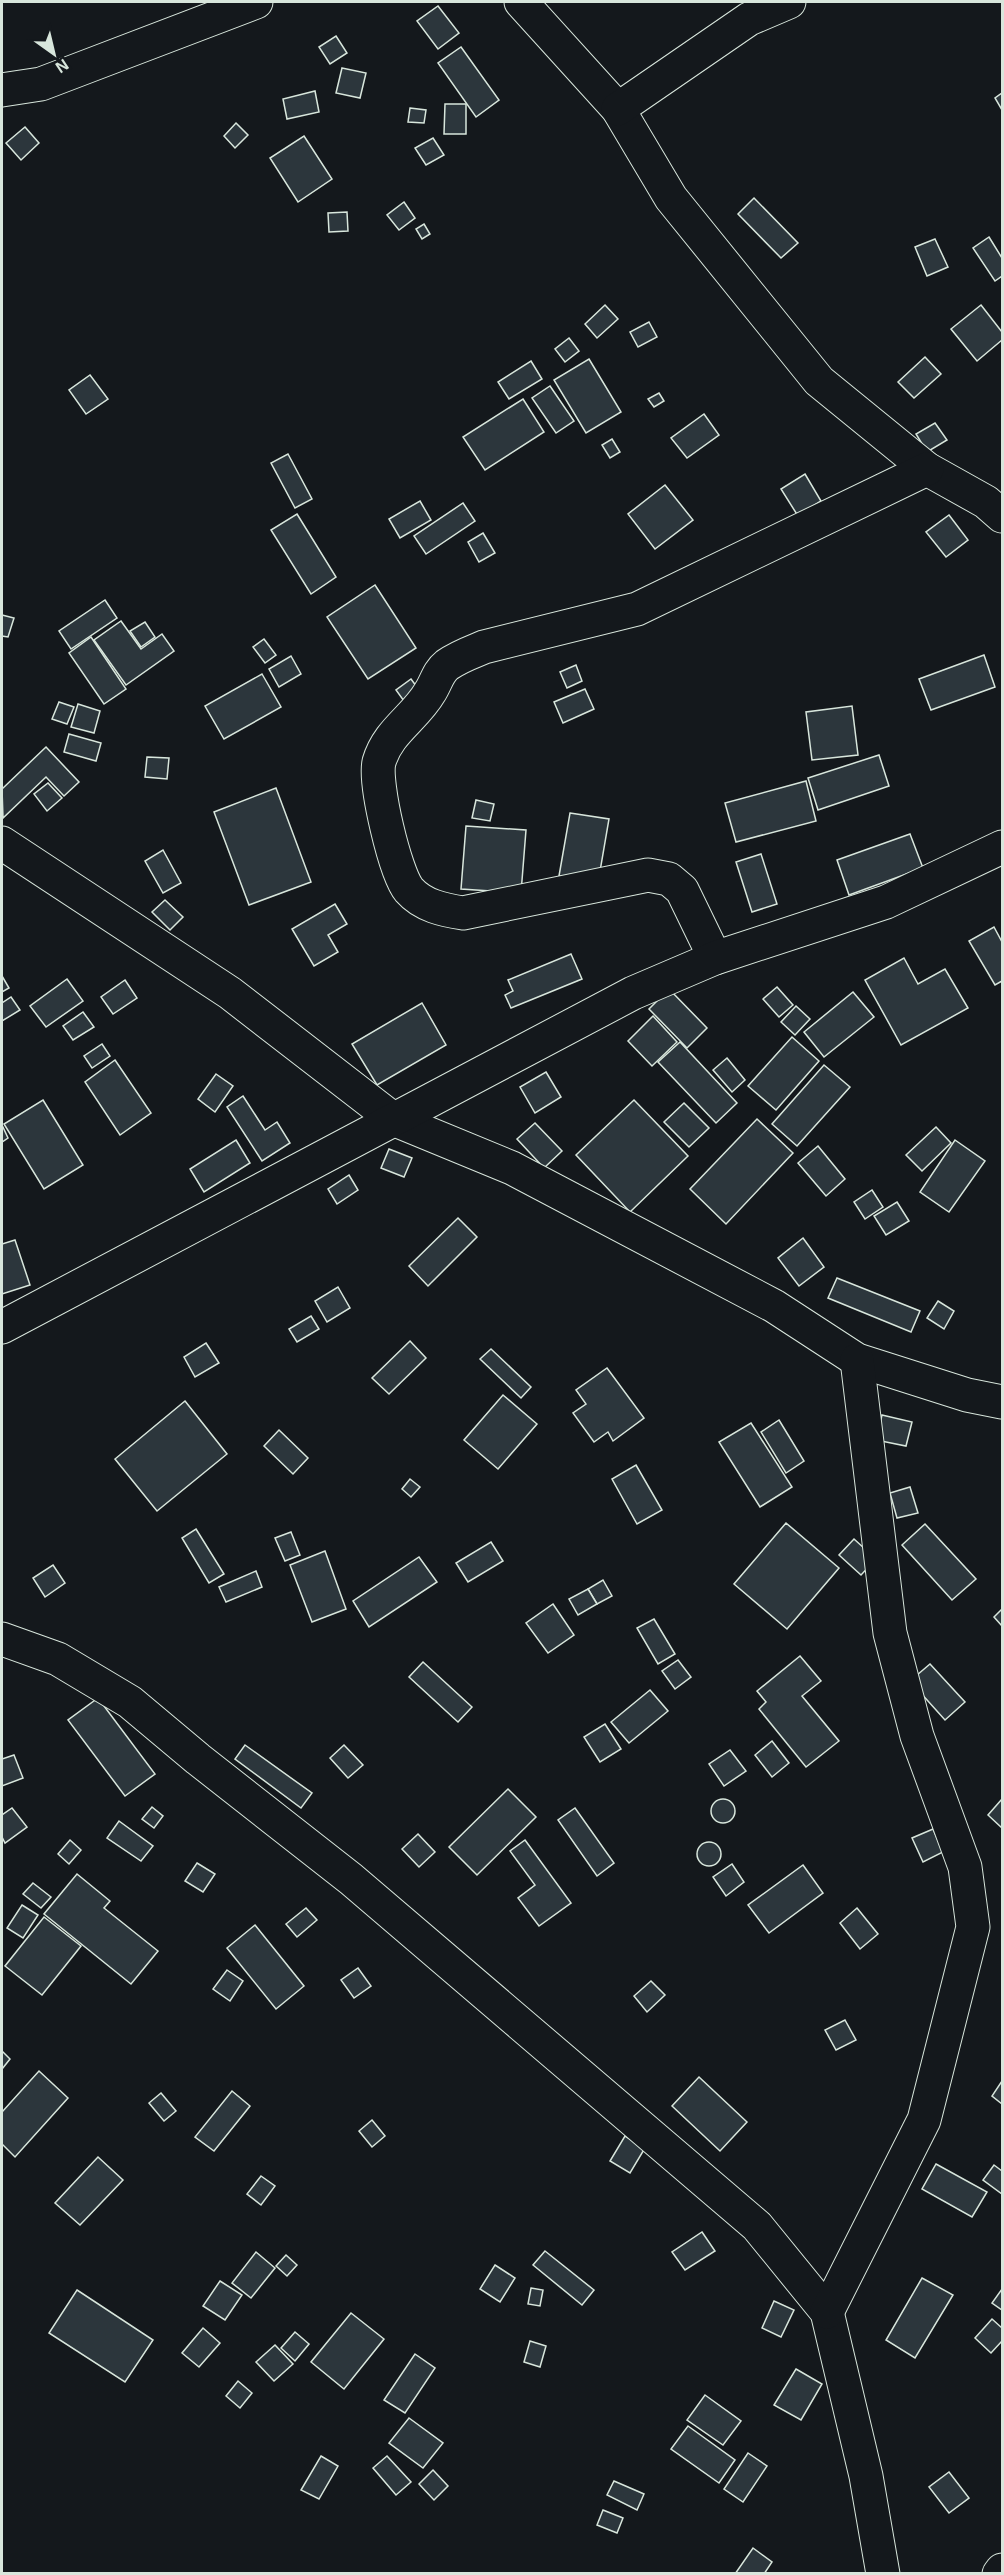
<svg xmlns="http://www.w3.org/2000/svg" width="1004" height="2575" font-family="Arial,sans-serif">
<rect width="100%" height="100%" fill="#14181c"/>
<g fill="#2c363c" stroke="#d8e6dc" stroke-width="1.5">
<polygon points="438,6 459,33 438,49 417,21"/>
<polygon points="336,36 347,53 330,64 319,47"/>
<polygon points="461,47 499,100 476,117 438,63"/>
<polygon points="342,68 366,73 360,98 336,93"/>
<polygon points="315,91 319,112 287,119 283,99"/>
<polygon points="1002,93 1002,110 995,98"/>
<polygon points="445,104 466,104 466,134 444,134"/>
<polygon points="410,108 426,110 424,123 408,122"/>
<polygon points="236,123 248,135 235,148 224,136"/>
<polygon points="25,127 39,143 21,160 6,143"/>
<polygon points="304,136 332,179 298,202 270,158"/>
<polygon points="433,138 444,155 426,165 415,148"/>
<polygon points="754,198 798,243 781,258 738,214"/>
<polygon points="404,202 415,218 399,230 387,215"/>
<polygon points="347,212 348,231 329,232 328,213"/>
<polygon points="424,224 430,234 422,239 416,229"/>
<polygon points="989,237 1002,258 1002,276 995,281 973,248"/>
<polygon points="935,239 948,267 927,276 915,247"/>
<polygon points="605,305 618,319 597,338 585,324"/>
<polygon points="981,305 1002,332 1002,340 977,361 951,329"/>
<polygon points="649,322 657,337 638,347 630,332"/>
<polygon points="569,338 579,351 565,362 555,349"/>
<polygon points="925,357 941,374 914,398 898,382"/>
<polygon points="589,359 621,412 586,433 554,380"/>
<polygon points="531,361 542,379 509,399 498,382"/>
<polygon points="90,375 108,399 86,414 69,390"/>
<polygon points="550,386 574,421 556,433 532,398"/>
<polygon points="659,393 664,401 654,407 648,399"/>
<polygon points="523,399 544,432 485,470 463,437"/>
<polygon points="704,414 719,435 687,458 671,438"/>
<polygon points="935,423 947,440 927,452 916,434"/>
<polygon points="612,439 620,452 610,458 602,445"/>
<polygon points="288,454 312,499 295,508 271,463"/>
<polygon points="805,474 821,501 798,516 781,489"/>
<polygon points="665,485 693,520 655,549 628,514"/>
<polygon points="420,501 431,520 400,538 389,519"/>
<polygon points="463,503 475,521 426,554 414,536"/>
<polygon points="297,514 336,577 311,594 271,530"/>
<polygon points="949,515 968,540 946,557 926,532"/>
<polygon points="483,533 495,553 479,562 468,542"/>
<polygon points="375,585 416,648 368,679 327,617"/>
<polygon points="105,600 117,618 71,649 59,631"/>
<polygon points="2,615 14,618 8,637 2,636"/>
<polygon points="121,621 141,649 162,634 174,651 126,685 94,640"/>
<polygon points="145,622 155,637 141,647 130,631"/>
<polygon points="91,637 126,689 104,704 69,653"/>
<polygon points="264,639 276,655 265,663 253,647"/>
<polygon points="984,655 995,687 931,710 919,679"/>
<polygon points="291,656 301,674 279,687 269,669"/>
<polygon points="576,665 582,681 567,688 560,672"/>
<polygon points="262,674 281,707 224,739 205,706"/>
<polygon points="411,679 425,698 409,708 396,690"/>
<polygon points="585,689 594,709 563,723 554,702"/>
<polygon points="59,702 74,707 67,724 52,719"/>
<polygon points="78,704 100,711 94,733 71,727"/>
<polygon points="852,706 858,755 812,760 806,712"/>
<polygon points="69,734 101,743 96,761 64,752"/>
<polygon points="46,747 79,782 64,796 46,777 3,818 2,789"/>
<polygon points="879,755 889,786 818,810 808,778"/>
<polygon points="147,757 169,758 167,779 145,777"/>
<polygon points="806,781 816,821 736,842 725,803"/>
<polygon points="48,783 62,798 47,811 34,794"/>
<polygon points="276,788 311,882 249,905 214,812"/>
<polygon points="476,800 494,804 490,821 472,818"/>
<polygon points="570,813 609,819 598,883 559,876"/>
<polygon points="466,826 526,830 521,893 461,889"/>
<polygon points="910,834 923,868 849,895 837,860"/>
<polygon points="163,850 181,883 163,893 145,861"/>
<polygon points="761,854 777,904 752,912 736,862"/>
<polygon points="165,900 183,917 170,930 152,912"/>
<polygon points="335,904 347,924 328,935 338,952 314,966 292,929"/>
<polygon points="994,927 1002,942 1002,981 995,985 969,941"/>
<polygon points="571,954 582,979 511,1008 505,995 513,991 508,980"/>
<polygon points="904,958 918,984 945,969 968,1008 901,1045 865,980"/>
<polygon points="2,976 9,988 2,992"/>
<polygon points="67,979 83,1001 46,1027 30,1006"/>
<polygon points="125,980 137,998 113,1014 101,997"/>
<polygon points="777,987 793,1005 779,1017 763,999"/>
<polygon points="669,989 707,1028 687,1048 649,1009"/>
<polygon points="853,992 874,1017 824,1057 804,1032"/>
<polygon points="11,997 20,1010 2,1021 2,1003"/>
<polygon points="422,1003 446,1045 377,1085 352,1044"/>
<polygon points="796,1006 810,1019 795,1035 781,1022"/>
<polygon points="83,1012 94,1027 73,1040 63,1026"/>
<polygon points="653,1016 677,1042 652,1066 628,1041"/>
<polygon points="792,1037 819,1061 776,1110 748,1086"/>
<polygon points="680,1042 737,1103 716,1123 658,1062"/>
<polygon points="102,1044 110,1056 92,1068 84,1056"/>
<polygon points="727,1058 745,1080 732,1092 713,1070"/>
<polygon points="115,1060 151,1113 120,1135 85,1082"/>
<polygon points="824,1065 850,1087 797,1146 772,1124"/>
<polygon points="546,1072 561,1097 535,1113 520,1087"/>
<polygon points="216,1074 233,1086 215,1112 198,1099"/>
<polygon points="243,1096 265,1130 277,1122 290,1143 262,1161 227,1107"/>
<polygon points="43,1100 83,1165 44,1189 4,1124"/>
<polygon points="634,1100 688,1156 630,1212 576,1155"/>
<polygon points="684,1103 709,1128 689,1147 664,1122"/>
<polygon points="757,1119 793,1153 726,1224 690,1189"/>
<polygon points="535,1123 562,1151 544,1168 517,1139"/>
<polygon points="2,1125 8,1138 2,1142"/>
<polygon points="936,1127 951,1143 922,1171 906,1155"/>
<polygon points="236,1140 250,1163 204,1192 190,1169"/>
<polygon points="955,1140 985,1161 949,1212 920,1192"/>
<polygon points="818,1146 845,1179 826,1196 798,1163"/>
<polygon points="389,1149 412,1158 404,1177 381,1168"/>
<polygon points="349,1175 358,1190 337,1204 328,1189"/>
<polygon points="872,1190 883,1207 865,1219 854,1202"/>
<polygon points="897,1202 909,1221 886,1235 874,1216"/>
<polygon points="458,1218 477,1237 428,1286 409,1266"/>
<polygon points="803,1238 824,1267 799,1286 778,1258"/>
<polygon points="15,1240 30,1285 2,1294 2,1244"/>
<polygon points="837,1278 920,1311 911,1332 828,1298"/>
<polygon points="338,1287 350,1308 327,1322 315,1301"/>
<polygon points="938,1301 954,1311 944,1329 927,1318"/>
<polygon points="311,1316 319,1329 297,1342 289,1329"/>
<polygon points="410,1341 426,1358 389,1394 372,1378"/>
<polygon points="206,1343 219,1363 195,1377 184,1357"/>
<polygon points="491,1349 531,1387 521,1398 480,1359"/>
<polygon points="607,1368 644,1418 613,1441 608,1432 594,1442 573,1413 586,1404 576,1390"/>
<polygon points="503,1395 537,1424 498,1469 464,1440"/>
<polygon points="185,1401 227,1454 157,1511 115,1459"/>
<polygon points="882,1415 912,1422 906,1446 876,1440"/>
<polygon points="779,1420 804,1461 786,1473 761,1432"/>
<polygon points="751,1423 792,1487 760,1507 719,1442"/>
<polygon points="279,1430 308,1458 293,1474 264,1446"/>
<polygon points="636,1465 662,1510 637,1524 612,1479"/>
<polygon points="410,1479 420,1487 411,1497 402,1489"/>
<polygon points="910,1487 918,1513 897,1518 890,1493"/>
<polygon points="786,1523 839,1568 787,1629 734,1584"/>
<polygon points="925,1524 976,1579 952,1600 902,1545"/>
<polygon points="196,1529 224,1574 209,1583 182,1538"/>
<polygon points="291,1532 300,1555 285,1561 275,1538"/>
<polygon points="854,1539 876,1559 861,1575 839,1555"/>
<polygon points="491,1542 503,1561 468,1582 456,1563"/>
<polygon points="325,1551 346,1609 312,1622 290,1565"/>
<polygon points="419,1557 437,1582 369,1627 353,1601"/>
<polygon points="53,1565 65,1583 45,1597 33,1578"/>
<polygon points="256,1571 262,1587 226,1602 219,1587"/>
<polygon points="603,1580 612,1596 597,1604 588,1589"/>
<polygon points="588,1589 597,1604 578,1615 569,1599"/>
<polygon points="553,1604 574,1635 548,1653 526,1623"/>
<polygon points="1002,1609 1002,1626 994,1617"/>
<polygon points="654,1619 675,1654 658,1664 637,1628"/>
<polygon points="800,1656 821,1681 802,1696 839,1741 806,1767 759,1709 766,1702 757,1691"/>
<polygon points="678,1660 691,1677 675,1689 662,1671"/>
<polygon points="423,1662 472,1707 458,1722 409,1677"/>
<polygon points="930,1664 965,1702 945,1720 910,1681"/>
<polygon points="650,1690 668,1711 629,1743 611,1722"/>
<polygon points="98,1698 155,1774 125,1796 68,1720"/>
<polygon points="605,1724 621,1749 600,1762 584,1737"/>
<polygon points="772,1741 789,1763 772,1777 755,1755"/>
<polygon points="245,1745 312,1793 301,1808 235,1759"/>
<polygon points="344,1745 363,1765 348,1778 330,1758"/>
<polygon points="730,1750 746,1771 724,1786 709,1764"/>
<polygon points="14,1755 23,1778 2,1786 2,1759"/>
<polygon points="508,1789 536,1817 477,1875 449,1847"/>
<polygon points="1002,1799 1002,1828 988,1815"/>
<circle cx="723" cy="1811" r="12"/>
<polygon points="152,1807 163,1816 154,1828 142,1819"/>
<polygon points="12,1808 27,1827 5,1843 2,1837 2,1815"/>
<polygon points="575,1808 614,1863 597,1876 558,1820"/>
<polygon points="119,1821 153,1846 141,1861 107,1838"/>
<polygon points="933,1829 943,1852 923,1862 912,1838"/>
<polygon points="418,1834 435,1852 419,1867 402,1849"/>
<polygon points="70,1840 81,1850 69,1864 58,1854"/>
<polygon points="525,1840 571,1903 539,1926 518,1898 535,1885 510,1851"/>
<circle cx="709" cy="1854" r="12"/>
<polygon points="197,1863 215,1874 203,1892 185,1881"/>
<polygon points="732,1864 744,1882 726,1896 713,1877"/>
<polygon points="803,1865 823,1893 769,1933 748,1905"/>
<polygon points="77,1874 110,1901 104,1908 158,1951 131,1984 44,1914"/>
<polygon points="33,1883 51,1897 41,1908 23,1894"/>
<polygon points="22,1905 38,1915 23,1938 7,1928"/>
<polygon points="306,1908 317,1920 297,1937 286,1924"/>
<polygon points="857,1908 878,1934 860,1949 840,1923"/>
<polygon points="44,1917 81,1946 42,1995 5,1966"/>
<polygon points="255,1925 304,1986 276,2009 227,1948"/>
<polygon points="358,1968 371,1986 354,1998 341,1980"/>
<polygon points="227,1970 243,1981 230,2001 213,1989"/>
<polygon points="651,1981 665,1995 647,2012 634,1996"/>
<polygon points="845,2020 856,2040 836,2050 825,2030"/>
<polygon points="2,2051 10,2059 2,2069"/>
<polygon points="39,2071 68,2098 15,2157 2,2144 2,2112"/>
<polygon points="699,2077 747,2122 720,2151 672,2106"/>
<polygon points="1002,2081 1002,2104 992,2096"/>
<polygon points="232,2091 250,2106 214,2151 195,2137"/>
<polygon points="161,2093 176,2111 164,2121 149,2103"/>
<polygon points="372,2120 385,2136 372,2147 359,2131"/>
<polygon points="625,2136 645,2148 630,2173 610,2161"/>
<polygon points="98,2157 123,2180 80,2225 55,2203"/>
<polygon points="936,2164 987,2192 972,2217 922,2189"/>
<polygon points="994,2165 1002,2171 1002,2194 983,2180"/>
<polygon points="261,2176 275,2186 261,2205 247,2194"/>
<polygon points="702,2232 715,2251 685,2270 672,2252"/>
<polygon points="545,2251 594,2290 582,2305 533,2265"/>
<polygon points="256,2252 275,2268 251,2298 232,2283"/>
<polygon points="286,2255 297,2265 287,2276 276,2266"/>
<polygon points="495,2265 515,2278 500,2302 480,2289"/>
<polygon points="922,2278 953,2295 915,2358 886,2340"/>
<polygon points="220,2281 242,2295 225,2320 203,2306"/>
<polygon points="531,2288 543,2290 540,2306 528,2304"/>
<polygon points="1002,2289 1002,2310 992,2303"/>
<polygon points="77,2290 153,2340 125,2382 49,2333"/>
<polygon points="774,2301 794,2310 781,2337 762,2328"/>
<polygon points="351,2313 384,2339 344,2389 311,2362"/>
<polygon points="992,2319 1002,2328 1002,2341 991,2353 975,2338"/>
<polygon points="203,2328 220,2343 199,2367 182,2353"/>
<polygon points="295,2332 309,2344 295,2361 281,2348"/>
<polygon points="530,2341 546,2346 540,2367 524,2362"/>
<polygon points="275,2345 293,2364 274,2381 256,2362"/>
<polygon points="415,2354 435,2368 405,2413 384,2400"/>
<polygon points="796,2369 822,2384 801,2420 774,2405"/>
<polygon points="238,2381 252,2393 240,2408 226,2396"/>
<polygon points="705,2395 741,2421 723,2445 687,2420"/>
<polygon points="409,2418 443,2443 423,2468 389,2443"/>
<polygon points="688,2426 735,2460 719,2483 671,2449"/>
<polygon points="748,2453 767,2466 743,2502 724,2489"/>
<polygon points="321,2456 338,2466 319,2499 301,2490"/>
<polygon points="387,2456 411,2482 396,2495 373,2468"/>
<polygon points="433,2470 448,2486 434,2500 419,2484"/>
<polygon points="949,2472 969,2498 949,2513 929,2487"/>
<polygon points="614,2481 644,2494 637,2510 607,2495"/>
<polygon points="603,2510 623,2518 617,2533 597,2525"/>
<polygon points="753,2548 772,2562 764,2574 735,2574"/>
</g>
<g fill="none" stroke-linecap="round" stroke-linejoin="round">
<defs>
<g id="minor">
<polyline points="521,2 618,109 671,198 819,381 927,469 986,502 1002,516"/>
<polyline points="2,90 41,84 256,2"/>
<polyline points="618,109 749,19 789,2"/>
<polyline points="2,843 230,993 393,1119 512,1168 774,1306 857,1360 967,1395 1002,1402"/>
<path d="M715 958 682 890 669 879 648 875 463 913C444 910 423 906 409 890 395 873 374 783 379 762 388 731 415 718 430 692 436 683 438 672 447 665 458 657 472 652 484 647L637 609 927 469"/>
<polyline points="2,1327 633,993 715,958 886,902 1002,847"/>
<polyline points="2,1639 58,1659 130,1702 198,1759 351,1879 757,2226 827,2312 866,2476 883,2574"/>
<polyline points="827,2312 924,2120 973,1927 965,1867 917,1736 890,1633 857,1360"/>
<polyline points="999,2574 1002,2570"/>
</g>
</defs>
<use href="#minor" stroke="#d8e6dc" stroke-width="35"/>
<use href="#minor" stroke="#14181c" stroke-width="33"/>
</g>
<rect width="1004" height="2575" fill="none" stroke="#d8e6dc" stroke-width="6"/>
<g transform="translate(54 54) rotate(146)" stroke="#14181c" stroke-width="4.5" paint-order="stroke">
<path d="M0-4.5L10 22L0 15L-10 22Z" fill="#d8e6dc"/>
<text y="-9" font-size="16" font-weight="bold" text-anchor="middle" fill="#d8e6dc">N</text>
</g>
</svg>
